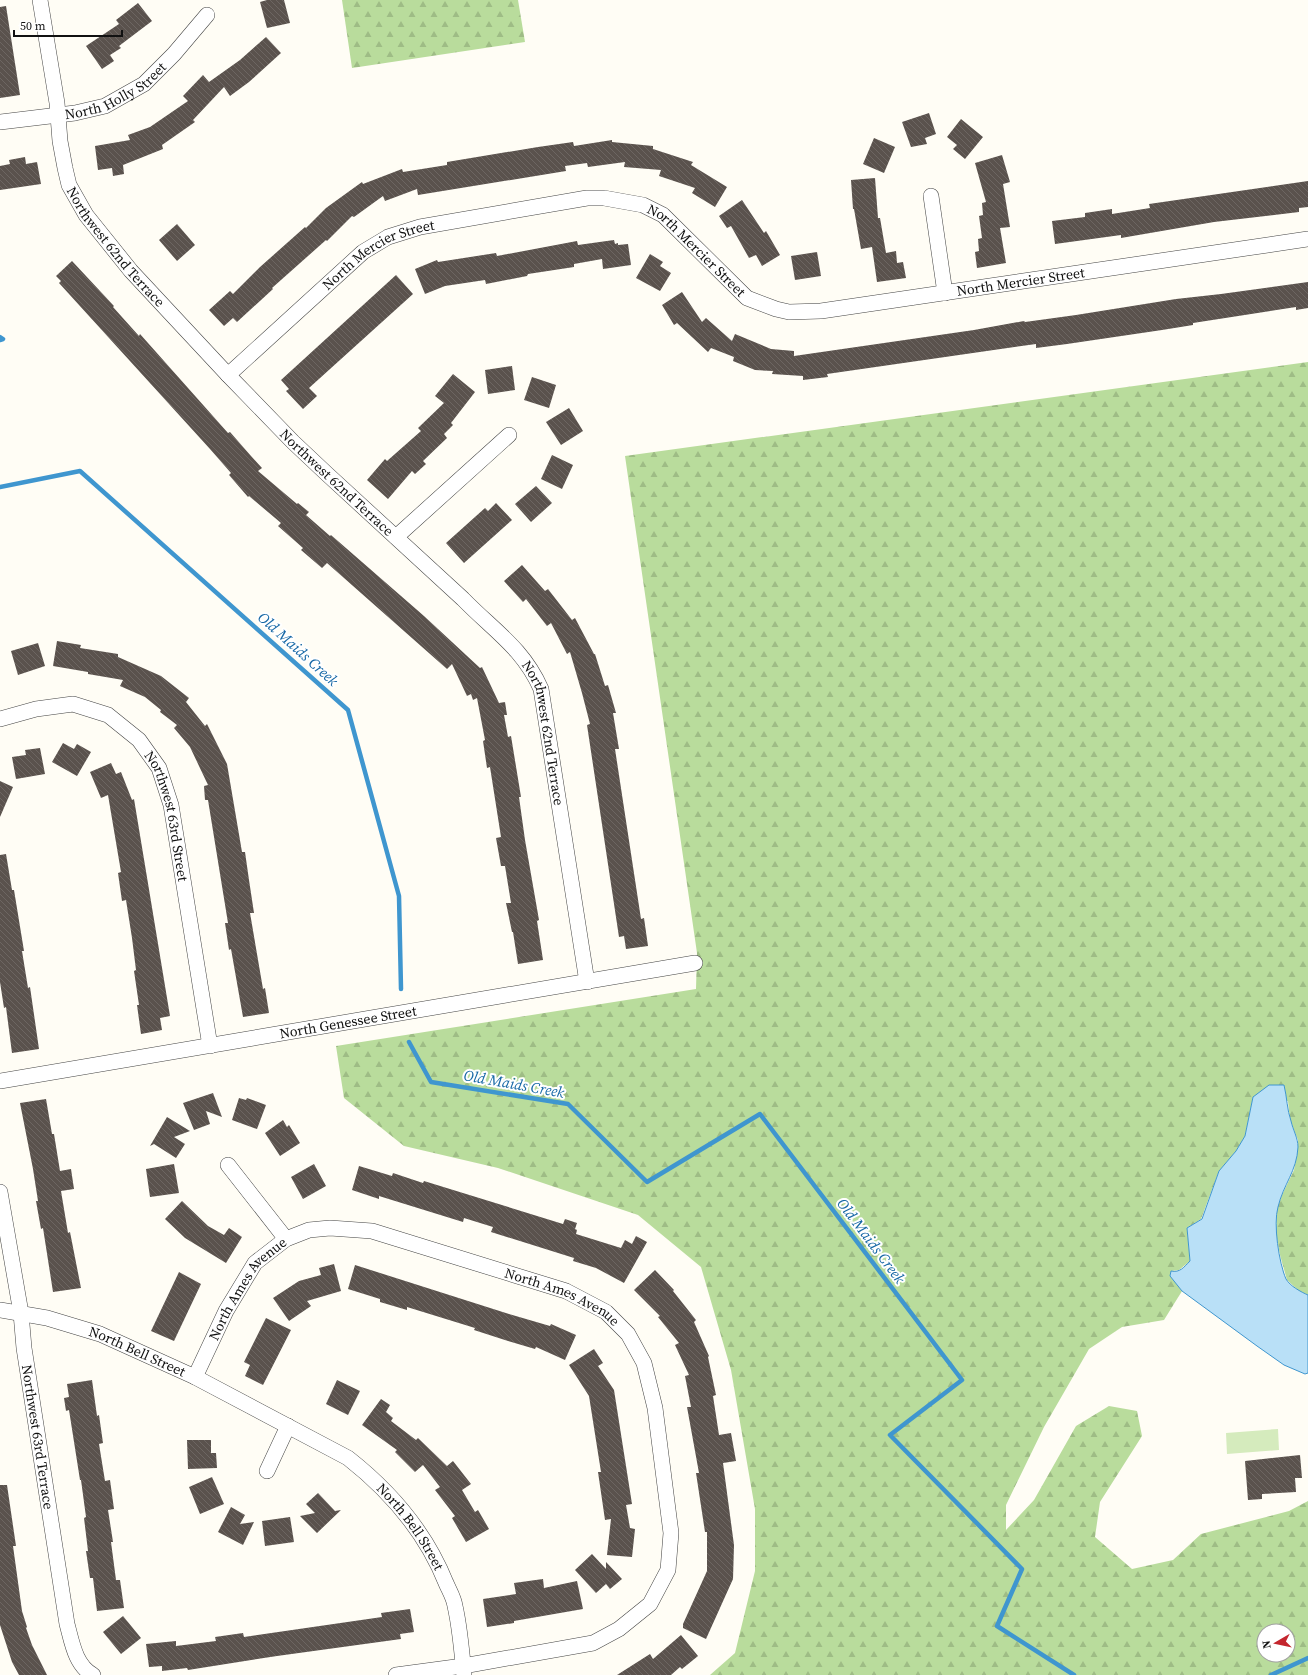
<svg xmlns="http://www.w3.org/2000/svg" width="1308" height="1675" font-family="'Source Serif 4',serif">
<defs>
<pattern id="forest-firs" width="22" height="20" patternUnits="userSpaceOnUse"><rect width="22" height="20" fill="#b9dc9c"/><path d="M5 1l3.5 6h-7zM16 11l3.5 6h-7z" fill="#9ebc85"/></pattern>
<pattern id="building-back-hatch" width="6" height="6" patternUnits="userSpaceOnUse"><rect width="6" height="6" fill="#5a524d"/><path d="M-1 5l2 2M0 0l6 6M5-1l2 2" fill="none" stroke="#6d6662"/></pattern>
</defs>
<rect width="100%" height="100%" fill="#fffdf5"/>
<g fill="url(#forest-firs)" fill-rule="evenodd">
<polygon points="342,0 518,0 525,42 352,68"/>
<path d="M1308 362V1295L1299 1291 1287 1280 1280 1255 1276 1233 1277 1208 1282 1195 1294 1170 1298 1148V1140L1290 1120 1288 1101 1253 1097 1245 1136 1236 1151 1219 1171 1201 1219 1187 1228 1190 1261 1179 1270 1171 1271 1170 1275 1182 1291 1164 1320 1122 1327 1089 1349 1044 1427 1006 1505V1530L1034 1500 1076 1426 1109 1406 1137 1411 1142 1436 1100 1502 1095 1537 1132 1569 1173 1560 1201 1534 1289 1511 1308 1501V1675H710L735 1653 755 1571V1509L731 1370 701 1267 638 1215 498 1168 404 1146 344 1098 336 1046 696 989 697 953 625 456ZM1264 1631H1288V1655H1264Z"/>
</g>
<polygon fill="#d5ebbd" points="1278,1429 1279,1450 1227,1454 1226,1433"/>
<path fill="#b9e0f7" stroke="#3f96cf" d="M1269 1085H1284C1287 1097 1287 1110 1291 1121 1293 1130 1298 1138 1298 1147 1297 1171 1283 1185 1278 1207 1273 1224 1279 1263 1286 1279 1290 1286 1301 1292 1308 1295V1373L1305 1374 1284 1365 1257 1346 1182 1291 1170 1276 1171 1271C1180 1273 1184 1267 1190 1261L1187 1228 1202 1219 1219 1171 1236 1151 1245 1136 1253 1097Z"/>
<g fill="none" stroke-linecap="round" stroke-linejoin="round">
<g stroke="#3f96cf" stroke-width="4.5">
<polyline points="0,337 3,339 0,340"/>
<polyline points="0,487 80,471 348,710 399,896 401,989"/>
<polyline points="409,1042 431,1082 568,1104 647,1182 760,1114 962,1380 890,1435 1022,1569 997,1626 1074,1675"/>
<polyline points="1271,1675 1308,1658"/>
</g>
</g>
<g fill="url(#building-back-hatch)">
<polygon points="267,0 284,0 290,23 267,28 260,2"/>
<polygon points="138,3 152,21 119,46 121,48 110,55 114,61 102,69 86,46 119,24 116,20"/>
<polygon points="6,6 20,95 0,98 0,7"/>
<polygon points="266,37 281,53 249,82 230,96 224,87 193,120 195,122 162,145 163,149 123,165 124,174 113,176 112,168 98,170 95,146 130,140 128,135 150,127 188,101 183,96 203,75 209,82 240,60"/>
<polygon points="929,113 936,134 925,138 927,144 911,147 902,122"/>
<polygon points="961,119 983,137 965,159 953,149 957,145 947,137"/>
<polygon points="874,138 895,147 884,173 863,164"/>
<polygon points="612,140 612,142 653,146 653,149 693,162 691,165 727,187 715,207 692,193 695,188 659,176 661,170 624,167 625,162 588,167 587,163 565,166 566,171 418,195 417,189 385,201 383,196 354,217 352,216 327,241 326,240 272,288 273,289 237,322 233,318 224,326 209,310 230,291 233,294 260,267 305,227 306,228 326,208 362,182 363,184 402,169 403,172 447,165 447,162 538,147 573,142 574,146"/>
<polygon points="1002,155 1010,182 1003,184 1010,227 1000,228 1006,263 977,268 975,252 979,251 978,239 982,238 979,216 983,215 982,203 986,202 975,163"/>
<polygon points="25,157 26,164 37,162 41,184 0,190 0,166 10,164 9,160"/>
<polygon points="875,178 878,218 880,218 886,253 896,251 897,263 903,262 906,278 877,282 872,247 861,249 854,209 853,209 851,180"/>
<polygon points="1308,181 1308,207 1299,208 1299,212 1214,222 1121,238 1121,235 1055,244 1052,221 1085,217 1085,213 1112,209 1112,214 1150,208 1149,204"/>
<polygon points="742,200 764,233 766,231 780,255 762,266 756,255 749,258 731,226 727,228 719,216"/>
<polygon points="177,224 195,245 177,261 159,240"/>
<polygon points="614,240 615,244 618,243 618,245 628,244 631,265 603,269 602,259 574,264 574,267 528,274 527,276 486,284 485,280 445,286 425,294 415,269 437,260 438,262 496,253 497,256 577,241 578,245"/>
<polygon points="817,252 821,276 795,280 791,256"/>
<polygon points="650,254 663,262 660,266 671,273 660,291 636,278"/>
<polygon points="72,261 114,306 113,307 139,336 140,334 228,433 230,432 251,456 262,468 258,471 297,504 298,503 309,512 306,515 330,536 331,535 424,616 480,668 482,667 499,703 505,702 507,715 504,715 508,737 511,736 521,797 519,797 525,840 539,920 537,921 543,960 518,964 513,932 512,932 506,903 511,903 505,866 501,866 496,838 501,837 490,767 487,768 483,741 485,740 477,698 473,700 471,694 467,696 452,664 447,669 327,563 322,568 301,550 303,548 278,526 281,523 249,496 248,497 229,475 231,473 210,449 59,283 61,281 56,276"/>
<polygon points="396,275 413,294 309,388 317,396 303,409 286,391 289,389 281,380"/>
<polygon points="1308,282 1308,308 1296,310 1296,307 1264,312 1193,323 1193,325 1162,330 1067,344 1036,348 1036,344 827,374 828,377 803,380 803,376 772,374 773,371 755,370 733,361 734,357 711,348 708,352 677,323 674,325 662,305 682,292 702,322 706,318 732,341 735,334 771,349 794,351 794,356 974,330 1024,321 1025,322 1076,315 1176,299 1221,294"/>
<polygon points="512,366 515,390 488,394 485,370"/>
<polygon points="453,374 475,392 451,423 453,425 444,434 447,438 423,461 426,464 415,474 412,471 388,499 367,480 385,459 387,461 421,431 418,428 444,403 435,396"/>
<polygon points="532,377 556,385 549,408 524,400"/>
<polygon points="569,408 583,431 561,445 546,422"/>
<polygon points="552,455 573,465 562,489 541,479"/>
<polygon points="536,486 552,503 531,522 515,504"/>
<polygon points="496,503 512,520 464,563 446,543 485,508 488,511"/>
<polygon points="522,565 545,591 548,589 572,620 575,618 594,654 595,654 605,686 608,685 616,713 613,713 619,749 615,749 641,919 644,918 648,946 626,949 624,936 619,937 587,725 590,724 582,693 570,652 567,654 551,623 547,626 526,599 523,602 504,581"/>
<polygon points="57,641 81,645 80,648 118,654 118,657 161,676 189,698 186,702 205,726 207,724 227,764 242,852 245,852 249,880 254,913 250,913 263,989 265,988 269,1013 243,1017 231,949 229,950 225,923 228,923 208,800 205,800 204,786 208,785 190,747 174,728 177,725 160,712 161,710 145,697 120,686 123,680 88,674 88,672 53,666"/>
<polygon points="38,643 45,666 18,675 11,651"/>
<polygon points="63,743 74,749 77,744 91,752 77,776 52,762"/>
<polygon points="40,748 45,774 16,779 12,757 26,755 25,750"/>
<polygon points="111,763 116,774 121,772 132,800 134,799 170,1016 160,1018 162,1030 141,1034 137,1005 139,1005 134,971 136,970 132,938 126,900 122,901 118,873 121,872 108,795 101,798 90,772"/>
<polygon points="0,781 13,787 0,817"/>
<polygon points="6,854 12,890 14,890 24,951 22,951 28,988 30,987 39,1049 12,1053 6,1007 4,1008 0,982 0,855"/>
<polygon points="213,1093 222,1117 206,1111 210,1124 194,1130 183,1103"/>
<polygon points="239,1098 246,1100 247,1098 266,1105 257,1129 232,1120"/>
<polygon points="46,1099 52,1134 54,1134 60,1171 71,1169 74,1189 61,1191 68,1233 70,1232 81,1288 53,1292 43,1228 41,1229 36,1201 38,1201 33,1169 20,1103"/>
<polygon points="167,1117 190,1131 174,1137 185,1144 176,1158 154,1144 150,1146"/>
<polygon points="283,1120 287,1127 289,1125 300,1143 280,1156 265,1133"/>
<polygon points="174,1164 179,1193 150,1197 146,1169"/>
<polygon points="314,1164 326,1186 303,1199 291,1177"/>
<polygon points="359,1166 392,1176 393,1173 423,1183 424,1181 563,1224 565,1219 577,1223 575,1229 577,1230 576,1234 621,1248 625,1240 632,1244 636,1236 647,1242 624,1283 596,1268 573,1261 574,1258 491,1232 493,1227 464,1218 463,1222 379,1196 379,1199 352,1190"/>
<polygon points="182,1201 208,1226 224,1235 229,1228 242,1237 226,1263 185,1238 165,1219"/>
<polygon points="334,1264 341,1291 307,1301 311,1306 289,1321 273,1298 299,1281 321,1275 319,1268"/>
<polygon points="355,1265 509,1314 550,1326 551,1324 576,1335 565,1360 536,1347 535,1349 508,1341 474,1330 475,1328 407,1307 407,1310 380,1302 380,1299 348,1289"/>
<polygon points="655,1270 674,1290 673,1291 696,1320 694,1322 709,1356 708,1357 716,1395 713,1396 719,1435 731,1433 736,1461 723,1463 734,1545 733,1579 706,1639 683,1628 683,1624 707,1571 707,1532 705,1532 696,1473 699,1473 687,1407 691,1407 685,1376 689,1375 675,1345 679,1343 658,1317 660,1316 634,1290"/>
<polygon points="179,1272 201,1284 174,1341 151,1331"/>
<polygon points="266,1318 291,1330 263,1385 245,1376 250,1365 244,1362"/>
<polygon points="594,1349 603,1363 598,1366 614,1390 632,1504 626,1505 630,1528 635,1529 632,1557 607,1555 611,1519 605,1520 598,1472 601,1472 589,1396 569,1365"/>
<polygon points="92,1380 97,1416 99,1415 103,1443 99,1444 105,1481 110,1480 114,1509 108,1510 113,1542 111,1542 116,1580 120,1580 124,1608 97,1611 93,1578 90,1578 86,1551 88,1551 84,1518 86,1517 81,1480 80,1480 69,1410 66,1411 64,1398 69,1397 67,1384"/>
<polygon points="337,1380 360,1391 348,1415 326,1404"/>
<polygon points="381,1399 390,1405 386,1412 393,1418 391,1421 416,1440 418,1438 447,1466 453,1461 471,1484 462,1490 475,1512 478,1510 489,1529 466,1542 452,1518 455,1516 435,1490 440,1487 423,1465 415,1472 395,1452 397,1450 362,1425"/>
<polygon points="187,1440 211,1440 211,1453 216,1453 217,1468 188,1469"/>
<polygon points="1300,1455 1302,1478 1295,1478 1296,1492 1262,1494 1262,1499 1248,1500 1245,1461"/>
<polygon points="212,1477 224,1504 200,1514 189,1487"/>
<polygon points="0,1485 7,1485 16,1546 13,1546 22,1611 27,1627 26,1628 32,1645 47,1675 19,1675 12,1662 0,1625"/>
<polygon points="318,1493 335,1511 341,1510 317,1533 300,1516 315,1513 306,1504"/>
<polygon points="231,1507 245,1515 240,1524 254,1522 243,1545 218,1532"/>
<polygon points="290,1517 294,1542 265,1546 262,1521"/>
<polygon points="592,1554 606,1569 606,1562 622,1579 610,1589 606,1584 596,1593 575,1570"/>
<polygon points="543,1579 544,1588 577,1581 583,1609 514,1621 514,1623 487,1627 483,1599 516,1594 514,1583"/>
<polygon points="410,1609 414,1632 400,1634 401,1639 277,1656 188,1670 187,1668 162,1671 162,1666 149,1667 146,1644 176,1641 176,1646 216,1641 215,1637 243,1633 244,1637 382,1617 381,1613"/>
<polygon points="123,1616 141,1638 121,1654 103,1632"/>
<polygon points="681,1635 698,1656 682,1669 680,1667 671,1675 617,1675 650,1654 653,1659"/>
</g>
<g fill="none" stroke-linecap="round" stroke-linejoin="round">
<defs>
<g id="minor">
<path id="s1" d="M40 0 57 103 60 141 65 168 69 185 86 215 131 271 228 375 293 442 327 474 463 599C493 630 523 648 541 689L587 982"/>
<path id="s2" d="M0 122 75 113 105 106 144 84 174 54 207 15"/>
<polyline points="931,196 945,293"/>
<path id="s3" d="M228 375 363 252 388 237 420 227 587 198H604L643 205 663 215 747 298 776 309 789 312 821 311 1308 239"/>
<polyline points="396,537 509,435"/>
<path id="s4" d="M0 719 36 709 73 704 108 715 139 740 159 768 171 805 210 1046"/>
<path id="s5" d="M0 1081 695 963"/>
<polyline points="228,1165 286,1239"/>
<path id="s6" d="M0 1192 21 1313 24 1348 67 1624C72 1642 75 1665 93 1675"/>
<path id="s7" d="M0 1310 47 1318 100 1334 195 1377 348 1458C390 1491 426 1533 446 1583 449 1590 454 1598 455 1606 460 1628 462 1652 464 1675"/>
<path id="s8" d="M195 1377 226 1311 255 1263 286 1239 309 1230 330 1228 372 1231 566 1291 606 1312 628 1334 644 1363 655 1408 671 1533 668 1570 650 1604 619 1629 593 1643 463 1666 396 1675"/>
<polyline points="267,1471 288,1426"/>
</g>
</defs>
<use href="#minor" stroke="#444" stroke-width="16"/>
<use href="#minor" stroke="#fff" stroke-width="15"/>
</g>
<g text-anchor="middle" stroke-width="4" stroke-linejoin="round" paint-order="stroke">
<g font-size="14" fill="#111" stroke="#fff">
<text dy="5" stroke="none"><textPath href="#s2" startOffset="122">North Holly Street</textPath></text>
<text dy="5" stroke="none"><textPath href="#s1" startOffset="265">Northwest 62nd Terrace</textPath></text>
<text dy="5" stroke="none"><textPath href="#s3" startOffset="542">North Mercier Street</textPath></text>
<text dy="5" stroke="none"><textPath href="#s3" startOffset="195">North Mercier Street</textPath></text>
<text dy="5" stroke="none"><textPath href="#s3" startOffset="890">North Mercier Street</textPath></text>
<text dy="5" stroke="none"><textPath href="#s1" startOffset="589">Northwest 62nd Terrace</textPath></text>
<text dy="5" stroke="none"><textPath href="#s1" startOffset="924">Northwest 62nd Terrace</textPath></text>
<text dy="5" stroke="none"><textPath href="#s4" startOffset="234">Northwest 63rd Street</textPath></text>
<text dy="5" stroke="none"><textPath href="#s5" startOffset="353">North Genessee Street</textPath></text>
<text dy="5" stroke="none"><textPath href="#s8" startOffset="104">North Ames Avenue</textPath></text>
<text dy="5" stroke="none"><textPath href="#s8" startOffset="458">North Ames Avenue</textPath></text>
<text dy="5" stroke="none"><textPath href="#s7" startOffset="144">North Bell Street</textPath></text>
<text dy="5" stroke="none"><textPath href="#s6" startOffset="248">Northwest 63rd Terrace</textPath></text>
<text dy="5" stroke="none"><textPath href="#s7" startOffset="474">North Bell Street</textPath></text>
</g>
<g font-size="15" font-style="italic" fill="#1768a6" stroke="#fff">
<text transform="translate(298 649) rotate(42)" y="5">Old Maids Creek</text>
<text transform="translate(514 1084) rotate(10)" y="5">Old Maids Creek</text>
<text transform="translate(871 1241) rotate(53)" y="5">Old Maids Creek</text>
</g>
</g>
<g transform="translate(1276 1643) rotate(261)"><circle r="19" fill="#ffffff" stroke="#a0a0a0"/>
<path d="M0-3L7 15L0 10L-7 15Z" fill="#c4262e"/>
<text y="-6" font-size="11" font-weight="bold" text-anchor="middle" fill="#111111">N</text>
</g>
<path d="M14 30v6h108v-6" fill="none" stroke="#111111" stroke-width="2"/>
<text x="20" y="30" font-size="12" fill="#111111" stroke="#ffffff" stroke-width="3" paint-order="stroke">50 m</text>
</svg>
